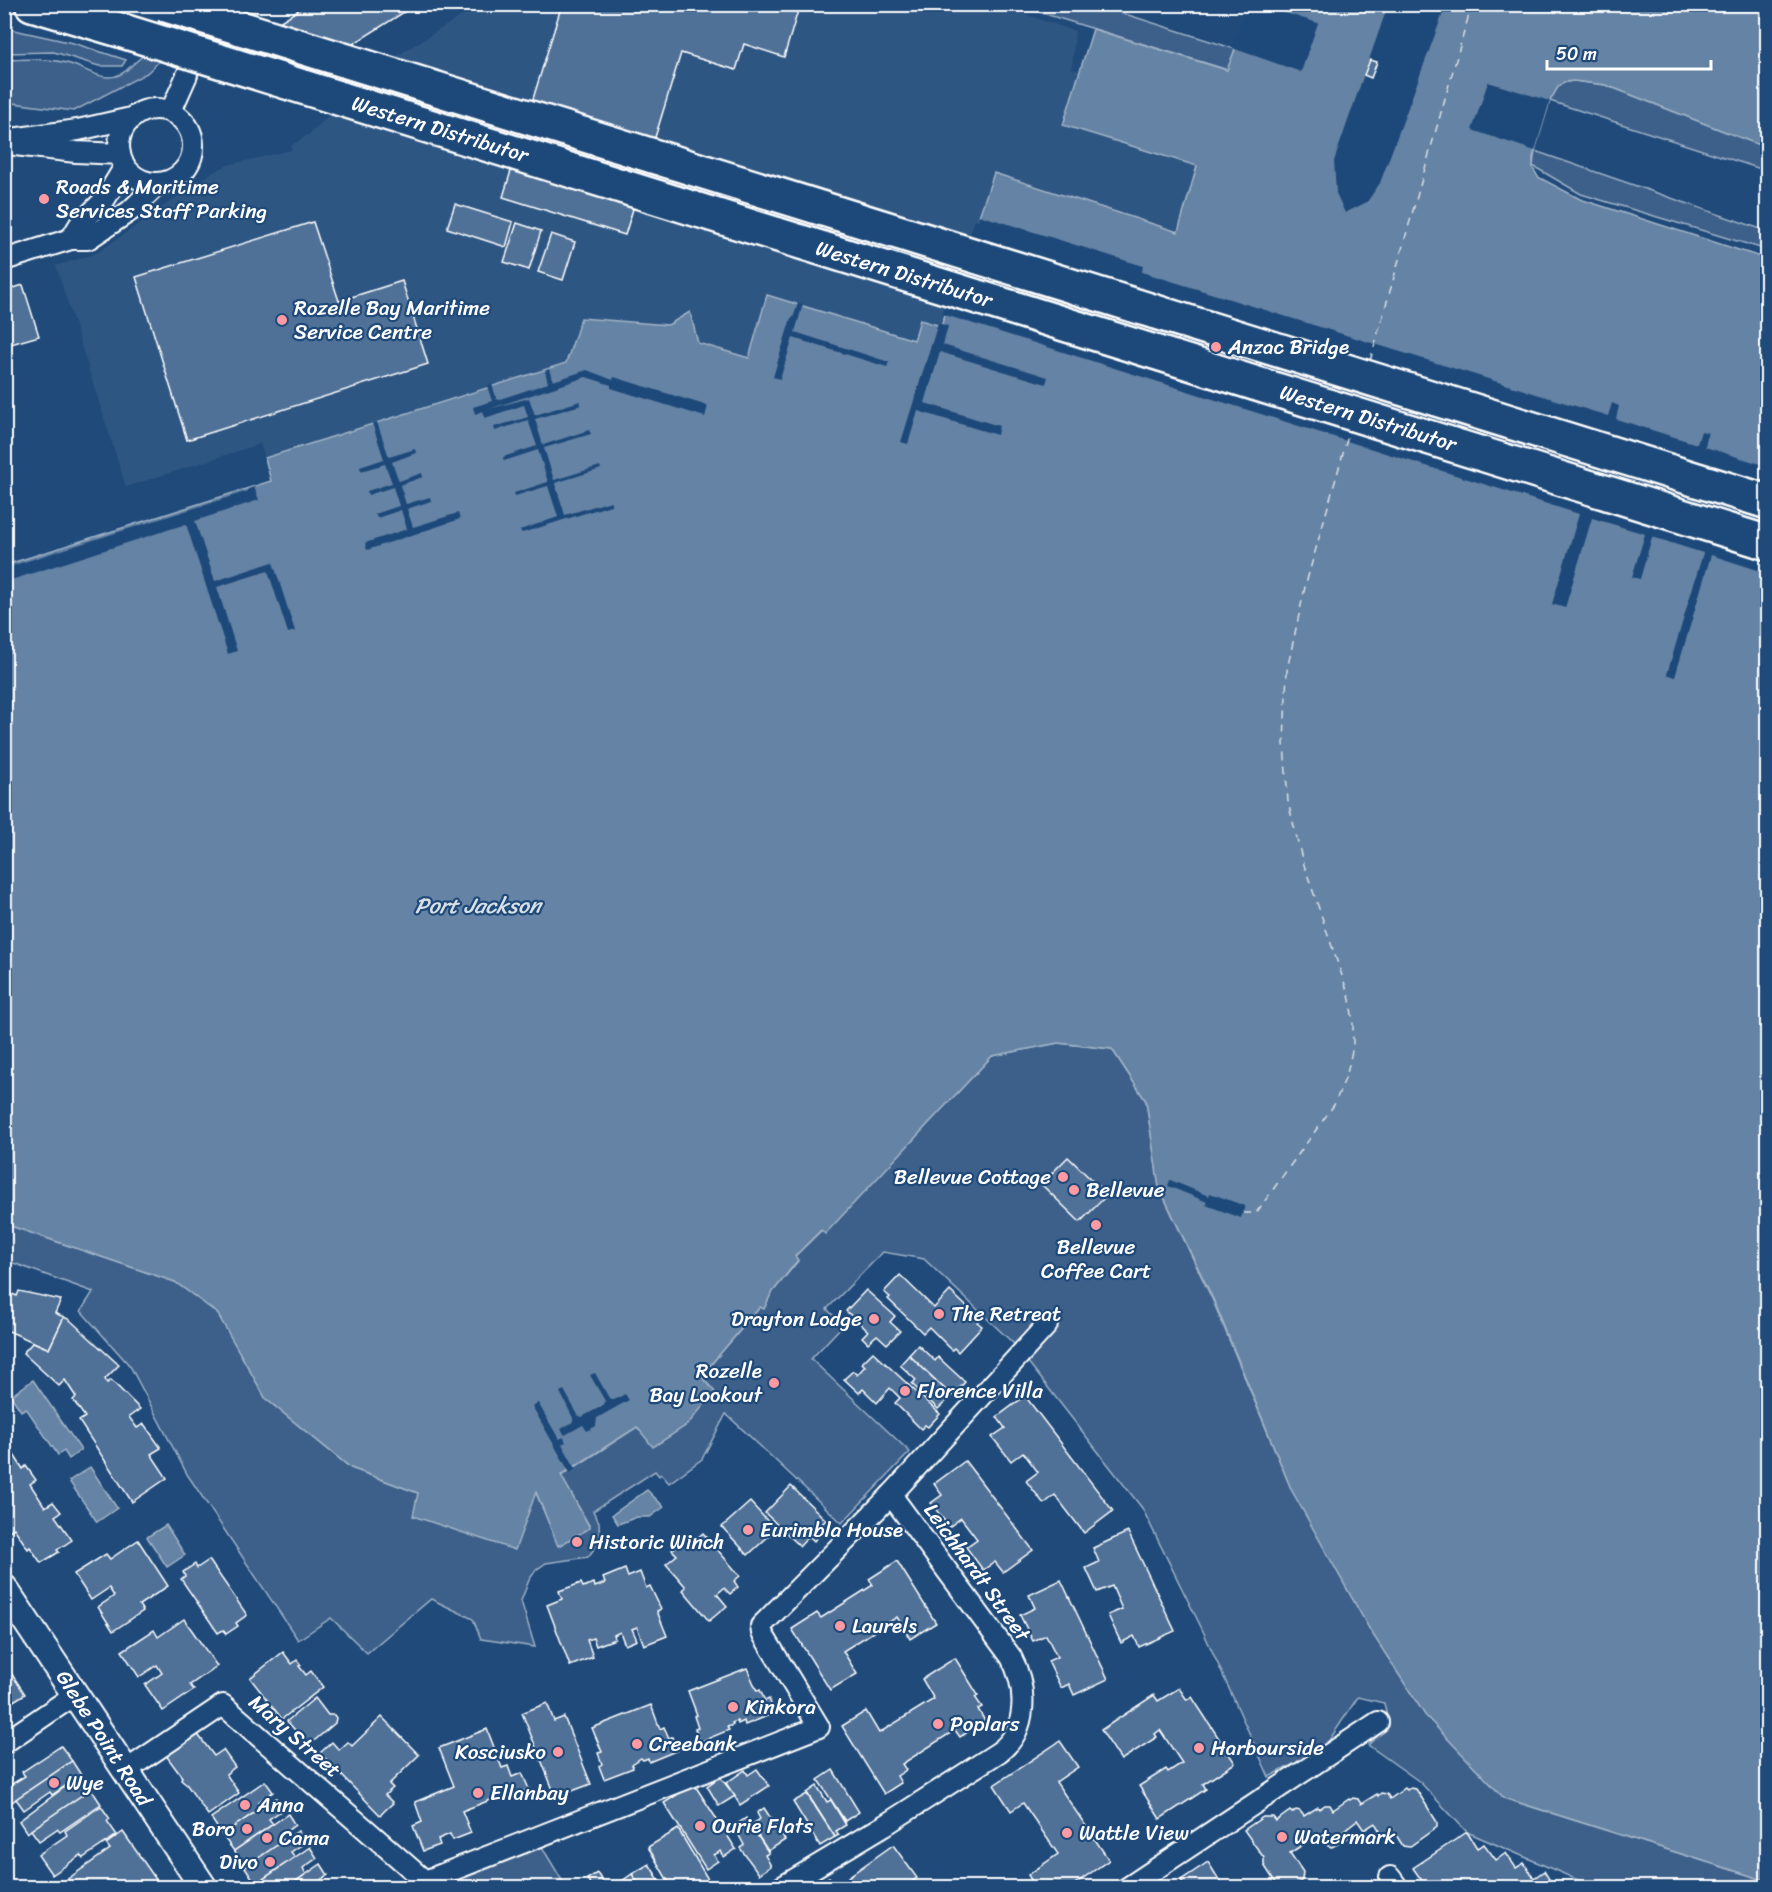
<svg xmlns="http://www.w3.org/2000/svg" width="1772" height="1892" font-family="Sriracha,sans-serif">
<rect width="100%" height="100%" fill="#1f4a7a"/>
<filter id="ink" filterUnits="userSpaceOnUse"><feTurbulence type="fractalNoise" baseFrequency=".0167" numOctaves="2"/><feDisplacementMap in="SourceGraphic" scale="12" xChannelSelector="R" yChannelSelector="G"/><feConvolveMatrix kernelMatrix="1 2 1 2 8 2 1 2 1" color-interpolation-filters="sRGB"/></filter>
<g filter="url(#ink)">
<polygon fill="#2e5683" points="479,5 997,5 1075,31 1072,69 1080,71 1064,125 1197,166 1179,232 994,174 941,326 914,340 767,295 749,358 698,343 668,325 582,318 566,363 265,458 260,444 126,487 56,266 97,253 210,174 228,165 291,150 292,145 311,133 374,70"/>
<g fill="#3c618b" stroke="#9eb0c5" stroke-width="1.5">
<path d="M203 5H218L147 73 74 111 5 102V60C23 59 44 58 62 62 88 66 108 92 132 65Z"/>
<polygon points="1016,5 1097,5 1235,49 1228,70"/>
<polygon points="5,28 73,43 126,60 122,66 99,66 54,52 5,53"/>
<path d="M1574 81 1606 85 1767 148V171L1550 101C1557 88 1558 82 1574 81Z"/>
<polygon points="1535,151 1767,231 1767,250 1581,194 1533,166"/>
<polygon points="1058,1043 1112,1049 1146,1101 1159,1187 1213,1301 1292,1491 1504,1798 1767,1881 1767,1887 1594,1887 1467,1832 1420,1782 1368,1745 1389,1726 1384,1703 1358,1697 1324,1748 1269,1777 1203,1631 1142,1508 1014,1344 924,1259 883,1252 827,1309 843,1325 811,1359 910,1452 842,1523 726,1414 702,1459 669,1483 661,1474 659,1476 655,1471 593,1511 599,1522 600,1541 588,1557 546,1563 536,1570 529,1580 521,1601 535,1647 481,1639 473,1619 431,1599 367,1653 331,1618 298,1640 187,1474 130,1366 81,1311 93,1292 5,1260 5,1224 175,1282 217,1312 266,1399 351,1468 418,1493 535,1491 559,1546 590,1527 561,1476 637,1427 714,1392 701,1376 761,1306 764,1308 771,1294 798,1261 794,1257 822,1230 825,1233 992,1056"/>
<polygon points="542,1847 566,1887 446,1887 443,1881"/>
</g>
<g fill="#6583a4" stroke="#a3b5c8" stroke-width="1.5">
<polygon points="1252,5 1767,5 1767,148 1606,85 1574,81 1564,82 1558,87 1550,101 1533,157 1533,168 1538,177 1580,199 1767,259 1767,1881 1504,1798 1425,1715 1370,1630 1292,1491 1214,1301 1159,1187 1146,1101 1112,1049 1058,1043 992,1056 825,1234 821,1230 795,1256 798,1260 771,1294 764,1309 760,1307 701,1376 715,1392 687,1425 653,1447 637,1427 561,1475 590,1528 558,1546 536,1492 515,1550 413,1516 418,1493 351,1468 266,1399 217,1313 175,1282 5,1224 5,565 271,481 265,458 566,363 581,318 668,325 690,312 698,343 749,358 767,295 914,340 920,320 941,326 994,173 1178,232 1197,166 1063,125 1093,29 1227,70"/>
<polygon points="33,1380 81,1450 69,1459 64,1451 58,1455 26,1408 21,1411 11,1396"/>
<polygon points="90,1467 117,1508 97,1522 69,1481"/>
<polygon points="647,1490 664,1507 650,1517 637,1517 618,1524 612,1515"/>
<polygon points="166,1525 185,1555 167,1567 147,1537"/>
</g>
<g fill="#1f4a7a">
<polygon points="1248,4 1260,5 1318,23 1301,72 1232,48"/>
<polygon points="1388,5 1446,5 1380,183 1367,202 1345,213 1336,193 1334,161"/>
<polygon points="1488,82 1550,101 1535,151 1472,130"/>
<polygon points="979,215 1143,266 1142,272 1608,416 1612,403 1619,406 1616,419 1697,444 1701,431 1708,433 1705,447 1767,466 1767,573 1711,555 1675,677 1667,674 1703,553 1652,537 1640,579 1632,577 1645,534 1592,518 1565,608 1552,604 1579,514 942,314 975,220 977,220"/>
<polygon points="798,303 803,304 795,332 889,362 887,367 793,338 780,379 773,377 791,318 793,318"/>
<polygon points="938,323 948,326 943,345 1048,377 1046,384 940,352 925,403 999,426 997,435 918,411 908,444 901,442"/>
<polygon points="549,369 553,381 587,370 613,380 614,377 708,406 705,417 611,388 611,385 586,377 489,409 529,398 535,415 580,401 581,405 535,419 543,445 589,430 591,434 544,448 554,480 600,466 601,469 555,483 565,515 611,501 611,505 522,533 520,530 558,517 548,486 515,496 514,493 548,482 538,450 504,461 503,457 537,446 528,420 495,431 494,427 528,417 524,405 485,418 483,411 475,414 473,407 492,401 487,386 492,384 497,400 548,383 545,371"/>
<polygon points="377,422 389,457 415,449 416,453 392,462 399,481 422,473 423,477 400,485 406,504 430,497 431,501 407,509 413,527 458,513 460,519 367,550 365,543 407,529 401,510 377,518 375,514 399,506 393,487 368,495 367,491 392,483 385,464 361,471 360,467 384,459 372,423"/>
<polygon points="254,487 259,500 195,521 215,581 273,562 295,631 288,633 268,571 217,587 237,651 228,654 186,524 5,582 5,568 248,491 248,489"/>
<polygon points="1170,1180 1209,1196 1210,1193 1245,1206 1241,1218 1206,1205 1207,1202 1168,1186"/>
<polygon points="595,1373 609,1398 614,1400 625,1394 629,1400 597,1418 596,1426 587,1431 583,1425 565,1435 561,1429 573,1422 573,1418 560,1392 564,1390 578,1415 582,1417 604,1405 605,1401 590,1375"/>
<polygon points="538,1403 559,1439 564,1437 564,1438 566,1442 562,1444 576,1469 570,1473 532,1406"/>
</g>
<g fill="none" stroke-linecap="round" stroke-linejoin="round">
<g stroke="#d8e0e8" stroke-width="1.5" stroke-dasharray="8 6" stroke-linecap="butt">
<polyline points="1370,361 1472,4"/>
<polyline points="1243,1213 1256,1213 1334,1105 1347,1074 1353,1046 1353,1024 1350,999 1302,859 1288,802 1284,743 1287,670 1305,587 1350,429"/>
</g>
</g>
<g fill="#507197" stroke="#fff" stroke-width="1.5">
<polygon points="308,4 417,4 280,90 250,40"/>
<polygon points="562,4 800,4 784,57 744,44 736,70 681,53 625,235 503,197"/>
<polygon points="1370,60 1377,62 1371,78 1364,75"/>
<polygon points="455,204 513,222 506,247 447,228"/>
<polygon points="313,222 339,301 402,281 428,364 187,440 136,277"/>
<polygon points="517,223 541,231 529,270 504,262"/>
<polygon points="551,234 575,242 563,280 538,272"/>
<polygon points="23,285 39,336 4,346 4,291"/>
<polygon points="1068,1157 1107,1195 1080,1222 1041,1184"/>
<polygon points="900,1275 934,1308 950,1291 980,1319 977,1322 982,1326 958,1352 954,1348 952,1350 929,1327 923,1333 888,1299 890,1297 884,1292"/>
<polygon points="4,1289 12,1290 12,1294 17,1296 19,1291 61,1300 55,1313 64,1317 49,1349 4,1329"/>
<polygon points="866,1290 895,1316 890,1322 900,1331 887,1344 877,1335 868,1343 862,1337 868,1331 846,1311"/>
<polygon points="64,1317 70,1320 119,1365 105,1379 107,1383 111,1380 140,1409 129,1417 137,1428 144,1424 161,1448 151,1454 167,1478 132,1502 79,1421 85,1417 73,1400 76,1397 65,1380 59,1386 23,1353 33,1342 49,1349"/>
<polygon points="918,1345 935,1361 938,1357 965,1382 952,1396 909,1355"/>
<polygon points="873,1352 940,1414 928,1427 925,1425 921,1429 895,1403 900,1398 890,1388 877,1403 863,1389 859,1393 844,1379 853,1371 857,1375 865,1366 862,1363"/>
<polygon points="909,1355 952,1396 938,1409 912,1384 916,1380 900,1365"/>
<polygon points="1025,1396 1113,1511 1084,1533 1055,1495 1044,1504 1026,1481 1038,1472 1023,1452 1011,1461 992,1437 1005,1428 997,1417"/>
<polygon points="7,1444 23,1469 26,1466 36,1480 30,1484 45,1507 53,1502 61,1512 55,1516 72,1540 57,1550 59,1552 41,1563 30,1547 28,1549 14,1528 6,1533 4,1531 4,1446"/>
<polygon points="965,1461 1033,1550 1003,1572 995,1562 983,1570 966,1547 977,1539 961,1518 949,1527 931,1503 942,1495 934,1484"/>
<polygon points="791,1486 826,1520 816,1530 820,1534 814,1541 809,1536 800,1546 765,1513"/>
<polygon points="750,1502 774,1528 771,1531 772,1533 748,1555 722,1527"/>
<polygon points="1128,1532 1175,1631 1139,1647 1134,1636 1121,1643 1108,1615 1122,1609 1112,1586 1097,1592 1086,1568 1099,1562 1093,1548"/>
<polygon points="703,1533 740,1576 734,1581 738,1587 730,1594 724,1588 717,1594 727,1606 709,1621 683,1590 686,1587 666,1564 677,1555 672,1550 689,1536 694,1541"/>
<polygon points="138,1540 168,1586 139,1605 143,1611 113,1631 98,1607 114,1596 109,1588 91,1600 74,1574 106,1554 110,1559"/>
<polygon points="209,1560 247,1615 236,1623 238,1626 226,1634 223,1630 218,1633 181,1579 185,1576 183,1572 195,1564 197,1568"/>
<polygon points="897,1561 936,1623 910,1639 897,1617 843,1651 857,1674 830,1690 792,1629 817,1613 821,1618 873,1585 869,1579"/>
<polygon points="625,1569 628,1577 640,1572 646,1588 650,1586 661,1609 657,1611 667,1636 644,1645 637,1627 632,1629 637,1640 625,1645 620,1632 614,1635 615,1639 596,1646 593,1638 587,1640 593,1657 570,1666 547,1605 562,1599 559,1591 581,1583 583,1587 594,1583 595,1587 605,1583 603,1578"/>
<polygon points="1061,1580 1108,1679 1074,1695 1069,1684 1061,1688 1048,1661 1057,1657 1046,1635 1033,1641 1020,1615 1035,1608 1029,1595"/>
<polygon points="184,1619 217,1666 190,1685 194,1690 163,1711 145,1685 162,1673 157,1665 139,1677 122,1651 154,1630 158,1637"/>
<polygon points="283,1652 292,1664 297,1660 301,1665 299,1666 306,1675 311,1671 323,1687 282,1719 250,1678"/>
<polygon points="955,1658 978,1695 975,1697 982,1707 978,1709 985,1721 960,1737 955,1730 902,1764 906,1770 897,1776 901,1783 884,1794 842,1726 866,1711 879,1733 934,1699 922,1679"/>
<polygon points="5,1664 25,1694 4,1707 4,1665"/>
<polygon points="747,1668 757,1691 760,1690 765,1701 769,1699 775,1713 745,1725 744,1721 738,1724 737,1721 732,1723 733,1725 727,1727 729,1730 700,1742 695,1729 698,1728 694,1716 697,1715 688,1691"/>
<polygon points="1179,1688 1187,1700 1192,1697 1235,1763 1203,1784 1206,1789 1160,1819 1139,1786 1166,1769 1168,1772 1182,1763 1160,1730 1155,1734 1157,1737 1121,1760 1101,1730 1154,1695 1158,1701"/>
<polygon points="315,1698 328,1715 334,1715 336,1718 335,1723 308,1746 303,1745 299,1742 301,1737 287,1721"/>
<polygon points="547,1703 554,1721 564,1717 591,1784 556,1797 522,1713"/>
<polygon points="651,1705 660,1729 664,1727 669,1738 672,1737 678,1750 649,1762 648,1758 643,1760 641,1758 632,1764 633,1768 604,1779 599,1766 602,1764 598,1753 602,1752 592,1728"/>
<polygon points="382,1717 419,1755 389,1784 393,1788 385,1795 393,1803 380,1815 320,1753 332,1742 339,1750 348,1742 352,1746"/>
<polygon points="487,1729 502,1768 508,1766 512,1777 522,1773 529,1789 499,1800 498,1797 462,1811 471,1833 453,1840 450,1834 438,1839 440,1845 423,1851 413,1826 422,1822 415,1802 454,1786 439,1748"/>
<polygon points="196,1732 214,1756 223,1750 235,1767 226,1774 239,1793 208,1815 187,1785 181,1780 182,1777 165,1754"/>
<polygon points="1060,1741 1078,1767 1056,1782 1109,1860 1069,1888 1036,1888 1028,1875 1058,1854 1023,1803 1011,1811 994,1785"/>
<polygon points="61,1746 72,1761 9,1804 4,1798 4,1789 25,1776 22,1772"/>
<polygon points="72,1761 81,1775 52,1795 50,1792 24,1810 16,1799"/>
<polygon points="757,1769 769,1786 740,1805 726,1783 745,1770 748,1775"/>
<polygon points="833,1770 859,1812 845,1821 818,1780"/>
<polygon points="81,1775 91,1789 27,1833 19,1821"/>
<polygon points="720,1777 735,1796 719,1806 707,1786"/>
<polygon points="265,1781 273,1792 258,1802 261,1808 222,1835 211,1818"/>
<polygon points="694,1784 736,1849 724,1857 721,1851 714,1855 718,1861 706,1869 664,1803"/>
<polygon points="817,1786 827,1802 831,1800 846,1825 836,1831 839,1835 835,1837 807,1793"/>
<polygon points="1405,1788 1407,1790 1410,1788 1416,1789 1437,1822 1437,1827 1409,1847 1403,1846 1396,1835 1381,1833 1375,1823 1364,1830 1357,1820 1343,1831 1348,1838 1332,1847 1328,1846 1319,1834 1290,1853 1303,1872 1302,1880 1294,1888 1279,1888 1264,1865 1264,1858 1244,1830 1263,1817 1273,1817 1276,1821 1290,1811 1292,1813 1296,1810 1300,1811 1304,1816 1318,1807 1319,1809 1325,1805 1330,1805 1333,1810 1349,1799 1350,1800 1353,1798 1358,1799 1361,1804 1377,1794 1378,1796 1381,1793 1387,1794 1390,1799"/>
<polygon points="91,1789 101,1804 60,1832 57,1829 39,1841 31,1830"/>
<polygon points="807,1794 835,1837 820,1846 793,1802"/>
<polygon points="276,1798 284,1809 269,1819 273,1824 234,1851 222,1835"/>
<polygon points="101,1806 110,1819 107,1821 117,1835 83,1858 81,1855 52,1875 38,1855 67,1835 65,1831"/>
<polygon points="764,1808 785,1840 768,1851 751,1825 760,1819 757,1813"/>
<polygon points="288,1814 295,1825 280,1836 284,1841 245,1867 234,1851"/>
<polygon points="746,1818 769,1853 765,1855 771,1866 759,1874 740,1848 744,1845 734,1826"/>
<polygon points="678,1829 712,1886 709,1888 672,1888 648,1847"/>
<polygon points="298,1831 306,1842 291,1852 295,1857 256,1884 245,1867"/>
<polygon points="123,1832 162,1888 55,1888 110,1849 106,1844"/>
<polygon points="1467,1832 1477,1848 1484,1844 1496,1860 1506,1853 1516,1868 1524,1863 1534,1878 1544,1871 1554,1887 1557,1885 1559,1888 1427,1888 1413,1868"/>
<polygon points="893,1845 917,1878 913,1881 917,1888 855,1888 848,1877"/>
<polygon points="310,1847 317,1858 303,1868 306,1874 286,1888 259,1888 256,1884"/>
<polygon points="1208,1862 1224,1888 1186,1888 1181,1880"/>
<polygon points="321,1864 328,1875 313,1885 315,1888 286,1888"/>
<polygon points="649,1864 664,1888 641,1888 632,1874"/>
<polygon points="597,1873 607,1888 593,1888 587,1879"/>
<polygon points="632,1874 641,1888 626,1888 622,1881"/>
<polygon points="829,1877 837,1888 814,1888 811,1883 816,1880 818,1884"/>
</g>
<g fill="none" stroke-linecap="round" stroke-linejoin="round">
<polyline stroke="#41658e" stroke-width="20" stroke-dasharray="20 10" stroke-linecap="butt" points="195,61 211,39 256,4"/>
<defs>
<g id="minor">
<circle cx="156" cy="146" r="37"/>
<polyline points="171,111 187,75"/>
<polyline points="4,140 78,130 131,118"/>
<polyline points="15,145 76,152 120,154"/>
<polyline points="71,239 80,224 105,199 125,166"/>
<polyline points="4,260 71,239 88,239 130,211 159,183"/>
<polyline points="4,1743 76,1694"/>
<polyline points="125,1771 223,1705 425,1881"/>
<polyline points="1390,1877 1398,1888"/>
<polyline points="425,1881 819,1727 762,1633 761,1626 891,1495 1047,1325"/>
<path d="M780 1888 885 1825 999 1752C1029 1730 1027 1687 1011 1657L891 1495"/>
<polyline points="1127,1888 1378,1722"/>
</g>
<polyline id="tertiary" points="4,1588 204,1888"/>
<polyline id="motorway" points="32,4 123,31"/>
</defs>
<use href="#minor" stroke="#fff" stroke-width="24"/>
<use href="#tertiary" stroke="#fff" stroke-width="30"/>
<use href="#motorway" stroke="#fff" stroke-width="38"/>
<use href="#minor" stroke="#1f4a7a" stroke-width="20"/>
<use href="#tertiary" stroke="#1f4a7a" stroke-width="26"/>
<use href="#motorway" stroke="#1f4a7a" stroke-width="33"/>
<defs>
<g id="motorway-bridge">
<polyline points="163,4 1768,502"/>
<polyline points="123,31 1768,543"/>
</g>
</defs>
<use href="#motorway-bridge" stroke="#fff" stroke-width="38" stroke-linecap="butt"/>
<use href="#motorway-bridge" stroke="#1f4a7a" stroke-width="33"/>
</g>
</g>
<g fill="#ff9aa2" stroke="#1f4a7a" stroke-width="2">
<circle cx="44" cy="199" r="6"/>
<circle cx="282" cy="320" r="6"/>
<circle cx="1216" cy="347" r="6"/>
<circle cx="1063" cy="1177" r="6"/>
<circle cx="1074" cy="1190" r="6"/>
<circle cx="1096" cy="1225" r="6"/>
<circle cx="939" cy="1314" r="6"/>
<circle cx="874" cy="1319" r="6"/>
<circle cx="774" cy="1383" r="6"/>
<circle cx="905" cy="1391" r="6"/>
<circle cx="748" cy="1530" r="6"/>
<circle cx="577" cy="1542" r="6"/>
<circle cx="840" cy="1626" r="6"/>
<circle cx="733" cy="1707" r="6"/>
<circle cx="938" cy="1724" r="6"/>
<circle cx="637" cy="1744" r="6"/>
<circle cx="1199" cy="1748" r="6"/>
<circle cx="558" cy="1752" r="6"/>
<circle cx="54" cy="1783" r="6"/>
<circle cx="478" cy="1793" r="6"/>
<circle cx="245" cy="1805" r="6"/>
<circle cx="700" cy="1826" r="6"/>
<circle cx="247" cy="1829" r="6"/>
<circle cx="1067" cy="1833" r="6"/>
<circle cx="1282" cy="1837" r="6"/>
<circle cx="267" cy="1838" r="6"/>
<circle cx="270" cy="1862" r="6"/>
</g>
<g text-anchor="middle" stroke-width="4.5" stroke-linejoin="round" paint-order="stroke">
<g font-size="21" fill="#fff" stroke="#1f4a7a">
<text transform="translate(440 129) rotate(17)" y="7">Western Distributor</text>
<text transform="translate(904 274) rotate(17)" y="7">Western Distributor</text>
<text transform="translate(1368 418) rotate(17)" y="7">Western Distributor</text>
<text transform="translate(977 1572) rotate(54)" y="7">Leichhardt Street</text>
<text transform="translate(295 1736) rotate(41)" y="7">Mary Street</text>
<text transform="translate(104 1738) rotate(57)" y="7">Glebe Point Road</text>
</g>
<g font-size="21" fill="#fff" stroke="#1f4a7a" text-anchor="start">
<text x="56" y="194">Roads &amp; Maritime<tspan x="56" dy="24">Services Staff Parking</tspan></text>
<text x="294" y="315">Rozelle Bay Maritime<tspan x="294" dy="24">Service Centre</tspan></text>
<text x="1228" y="354">Anzac Bridge</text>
<text x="1051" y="1184" text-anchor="end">Bellevue Cottage</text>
<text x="1086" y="1197">Bellevue</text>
<text x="1096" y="1254" text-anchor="middle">Bellevue<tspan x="1096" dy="24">Coffee Cart</tspan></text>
<text x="951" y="1321">The Retreat</text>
<text x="862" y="1326" text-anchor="end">Drayton Lodge</text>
<text x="762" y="1378" text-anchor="end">Rozelle<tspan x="762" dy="24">Bay Lookout</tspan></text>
<text x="917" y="1398">Florence Villa</text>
<text x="760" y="1537">Eurimbla House</text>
<text x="589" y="1549">Historic Winch</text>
<text x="852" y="1633">Laurels</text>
<text x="745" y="1714">Kinkora</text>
<text x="950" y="1731">Poplars</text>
<text x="649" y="1751">Creebank</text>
<text x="1211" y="1755">Harbourside</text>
<text x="546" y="1759" text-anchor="end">Kosciusko</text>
<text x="66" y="1790">Wye</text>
<text x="490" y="1800">Ellanbay</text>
<text x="257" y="1812">Anna</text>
<text x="712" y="1833">Ourie Flats</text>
<text x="235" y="1836" text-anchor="end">Boro</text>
<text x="1079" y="1840">Wattle View</text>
<text x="1294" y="1844">Watermark</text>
<text x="279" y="1845">Cama</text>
<text x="258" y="1869" text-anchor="end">Divo</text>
</g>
<g font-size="22" font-style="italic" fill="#d8e0e8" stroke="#1f4a7a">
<text x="478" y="913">Port Jackson</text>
</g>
</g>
<rect width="1772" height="1892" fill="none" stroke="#1f4a7a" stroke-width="24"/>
<rect x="12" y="12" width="1748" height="1868" fill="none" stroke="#fff" stroke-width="2" filter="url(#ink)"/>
<path d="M1547 60v9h164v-9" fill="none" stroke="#ffffff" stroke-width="3"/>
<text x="1556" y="60" font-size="18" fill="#ffffff" stroke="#1f4a7a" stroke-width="4.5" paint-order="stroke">50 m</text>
</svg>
